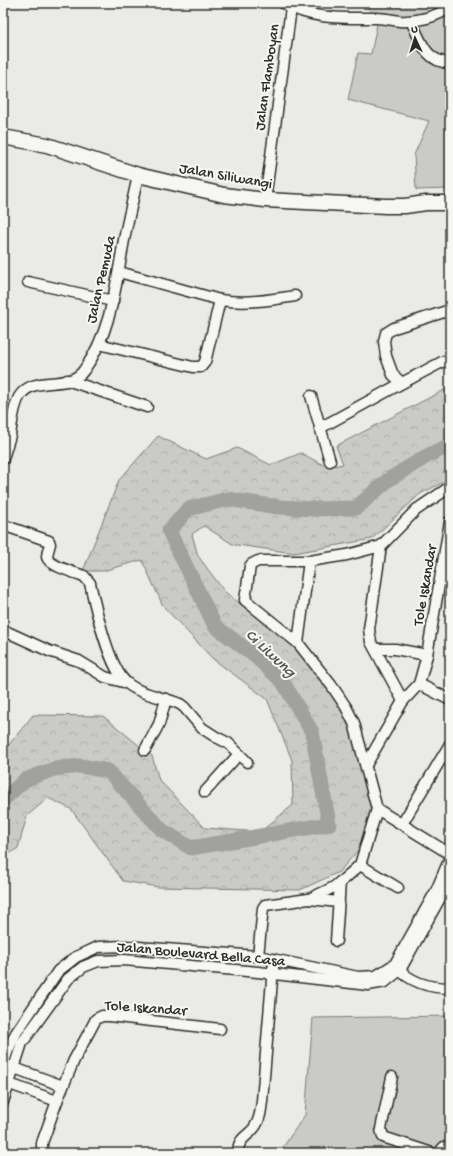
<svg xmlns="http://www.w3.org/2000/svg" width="453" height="1156" font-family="'Gochi Hand',sans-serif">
<defs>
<pattern id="forest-crowns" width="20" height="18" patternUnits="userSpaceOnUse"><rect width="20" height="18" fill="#cacac7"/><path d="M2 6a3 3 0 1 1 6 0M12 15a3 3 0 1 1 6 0" fill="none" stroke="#aeaeab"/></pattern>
</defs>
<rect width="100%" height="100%" fill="#eaeae6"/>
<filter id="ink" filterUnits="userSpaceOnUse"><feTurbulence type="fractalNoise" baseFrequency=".025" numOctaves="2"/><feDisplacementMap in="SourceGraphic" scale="8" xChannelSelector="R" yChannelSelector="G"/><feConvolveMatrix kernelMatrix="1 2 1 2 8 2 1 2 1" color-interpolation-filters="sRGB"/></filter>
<g filter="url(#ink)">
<g fill="#cacac7" stroke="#7a7a79">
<polygon points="356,3 450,3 450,189 416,190 414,155 429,121 348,100 358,53 371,54 377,24 366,4"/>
<polygon points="450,1016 450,1153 279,1153 305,1115 313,1018"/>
</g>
<polygon fill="url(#forest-crowns)" stroke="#7a7a79" points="450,387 450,479 420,494 372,539 294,553 237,545 234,545 204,526 192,534 198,556 224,591 322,668 354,716 372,815 360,848 339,872 300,890 158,887 123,881 71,809 48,798 27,816 18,848 3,858 3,752 33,715 103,716 152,756 159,780 205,828 260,832 293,805 292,760 267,699 213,659 163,606 142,560 103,571 83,571 119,480 158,436 206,459 237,448 271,465 301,453 327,467 343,464 336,446"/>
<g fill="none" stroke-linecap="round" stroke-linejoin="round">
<polyline stroke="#a1a19e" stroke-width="15" points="3,800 25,780 54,769 80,766 108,771 162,830 191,848 329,824 312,732 283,682 255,656 215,626 169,531 188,509 228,499 278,507 315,509 356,508 388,480 427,456 450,445"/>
<defs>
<g id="street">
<path d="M283 3C312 20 344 18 376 18 384 18 392 20 400 21 416 22 437 17 450 7"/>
<path d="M411 21C421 40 425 62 450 63"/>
<polyline points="265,200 291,8"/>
<path d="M119 272 220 300C246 304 270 300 295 296"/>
<polyline points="28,282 113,301"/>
<polyline points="99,344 193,367 201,367 205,362 220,300"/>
<polyline points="67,380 147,407"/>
<polyline points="402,383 393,375 386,356 384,341 386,333 394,328 450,310"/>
<polyline points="311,396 330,461"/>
<polyline points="320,428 402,383 442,362 450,359"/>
<path d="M3 459C5 451 8 443 10 435 12 423 13 408 19 397 34 373 69 392 84 370 111 333 116 284 124 240 128 218 134 196 138 175"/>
<path d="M3 525 49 541 50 544C49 548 47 553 47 557 49 566 76 573 84 576L90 583C95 606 109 670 128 684 142 695 163 697 180 704L184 707 202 728 216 737 228 743 247 762"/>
<polyline points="381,546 369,629 371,642 403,701"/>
<polyline points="3,630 49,651 79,661 105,677 127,683"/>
<polyline points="298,643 309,561"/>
<polyline points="376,649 395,649 427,655"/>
<polyline points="419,684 450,700"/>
<polyline points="145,750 159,724 166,699"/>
<polyline points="366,765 403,701 419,684 427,655 450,521"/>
<polyline points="205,792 239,754"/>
<polyline points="377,809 450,854"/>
<polyline points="402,824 450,744"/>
<polyline points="360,865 398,888"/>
<polyline points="309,899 339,902"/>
<polyline points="336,941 340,882"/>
<polyline points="258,956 263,908 265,905 309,899 334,887 344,879 360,865 377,809 354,723 346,707 332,686 298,643 245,600 250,566 252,564 258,561 309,561 347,555 381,546 416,510 450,487"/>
<path d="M396 966C409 982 430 988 450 988"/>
<polyline points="3,1065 8,1050 16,1033 58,971 76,957 98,947 125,946 258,956 358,977 376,976 395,964 436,891 450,858"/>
<polyline points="9,1066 63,1086"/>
<polyline points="392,1077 381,1129 383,1137 432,1153"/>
<polyline points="4,1082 57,1101"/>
<polyline points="3,1102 22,1043 68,979 83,967 98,961 124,960 258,972 368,985 385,982 400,970 450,880"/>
<polyline points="42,1153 42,1143 57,1101 74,1060 96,1019 102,1016 109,1016 220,1029"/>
<path d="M238 1153C238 1138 246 1138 254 1128 260 1121 261 1110 262 1101L273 968"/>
<polyline points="439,1153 444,1147 450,1147"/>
</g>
<polyline id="secondary" points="3,137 47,145 138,175 224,195 265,200 386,206 405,206 426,203 450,203"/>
</defs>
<use href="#street" stroke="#2b2b2b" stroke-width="13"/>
<use href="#secondary" stroke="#2b2b2b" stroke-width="17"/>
<use href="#street" stroke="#f6f6f2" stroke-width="10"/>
<use href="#secondary" stroke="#f6f6f2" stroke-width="14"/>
</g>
</g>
<g text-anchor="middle" stroke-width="4" stroke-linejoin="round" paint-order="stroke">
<g font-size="15" fill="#2b2b2b" stroke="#f6f6f2">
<text transform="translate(266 77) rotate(-82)" y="5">Jalan Flamboyan</text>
<text transform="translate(226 175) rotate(10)" y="5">Jalan Siliwangi</text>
<text transform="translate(100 279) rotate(-77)" y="5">Jalan Pemuda</text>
<text transform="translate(424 585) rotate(-80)" y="5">Tole Iskandar</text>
<text transform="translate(201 953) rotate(5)" y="5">Jalan Boulevard Bella Casa</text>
<text transform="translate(146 1007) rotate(4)" y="5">Tole Iskandar</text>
</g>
<g font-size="16" font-style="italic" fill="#545453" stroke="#f6f6f2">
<text transform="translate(272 652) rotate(43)" y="6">Ci Liwung</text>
</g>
</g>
<rect width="453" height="1156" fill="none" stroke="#f6f6f2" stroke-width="16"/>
<rect x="8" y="8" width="437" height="1140" fill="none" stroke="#2b2b2b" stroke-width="1.5" filter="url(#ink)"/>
<g transform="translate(415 38) rotate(356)" stroke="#f6f6f2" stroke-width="3" paint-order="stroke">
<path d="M0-3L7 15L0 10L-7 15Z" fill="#2b2b2b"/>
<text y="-6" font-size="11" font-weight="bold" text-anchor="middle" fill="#2b2b2b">U</text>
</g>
</svg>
